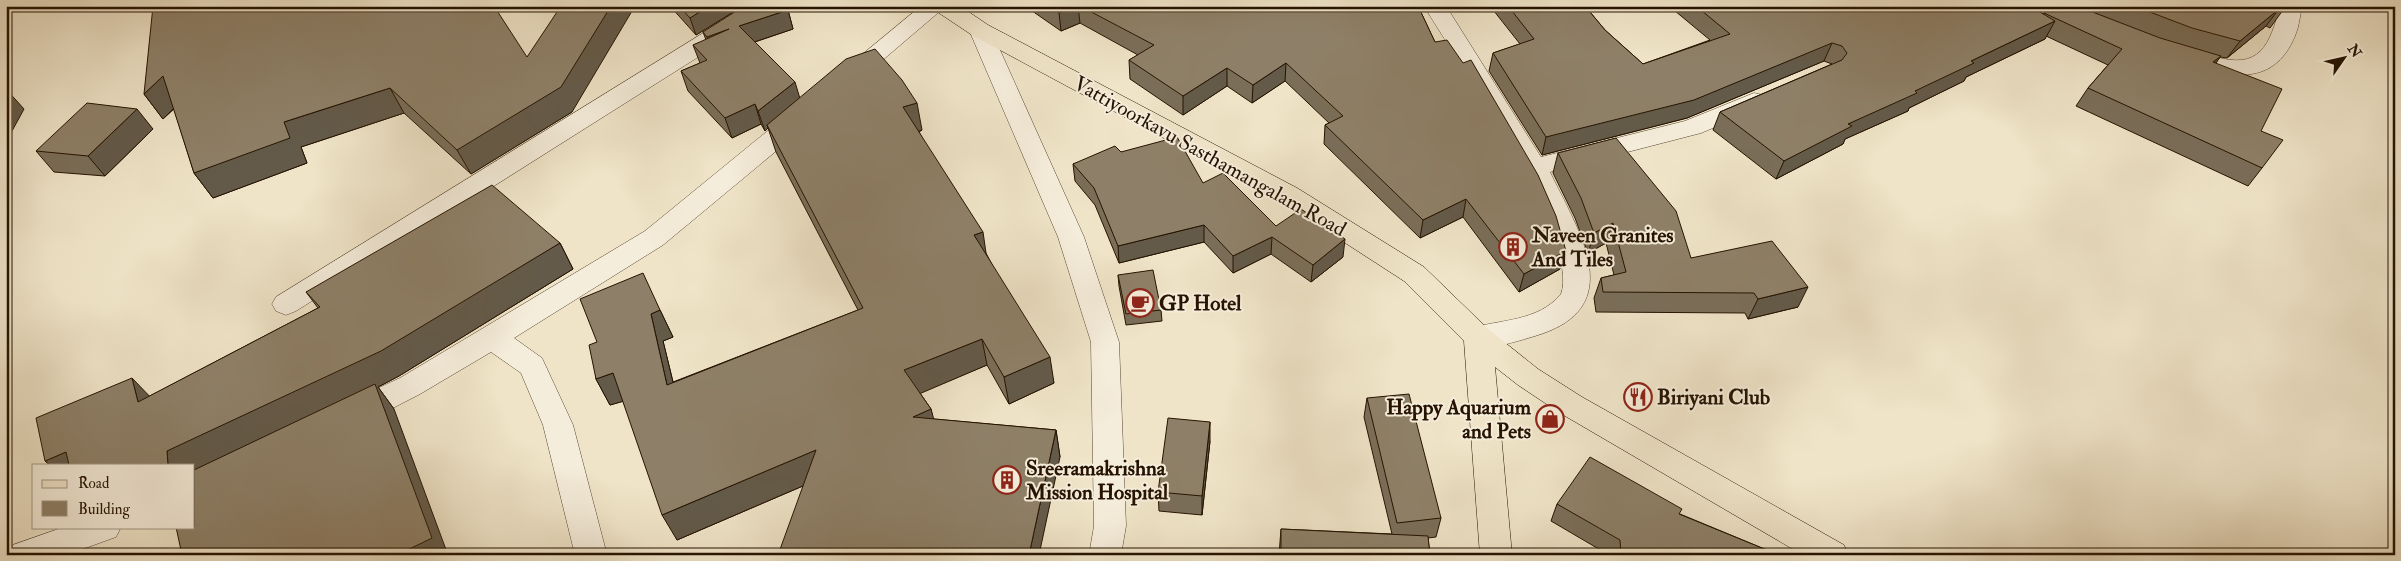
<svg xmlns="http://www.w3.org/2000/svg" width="2401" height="561" font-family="'IM FELL Double Pica',serif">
<rect width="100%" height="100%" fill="#efe4c8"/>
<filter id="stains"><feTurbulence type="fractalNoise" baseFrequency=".004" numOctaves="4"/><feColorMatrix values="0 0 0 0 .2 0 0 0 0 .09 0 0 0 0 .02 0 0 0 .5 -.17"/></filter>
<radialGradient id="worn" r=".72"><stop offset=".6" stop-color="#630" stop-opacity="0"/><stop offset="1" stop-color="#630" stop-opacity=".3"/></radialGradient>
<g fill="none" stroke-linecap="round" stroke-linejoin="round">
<defs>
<g id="minor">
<polygon points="747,6 774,6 771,11 296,311 286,315 276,311 272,304 276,297"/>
<polygon points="921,6 946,6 857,82 849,85 841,82 837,77 841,72"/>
<path d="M1424 6H1446L1541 157 1685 121 1754 93 1763 95 1766 101 1763 107 1701 133 1550 172C1579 232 1630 308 1535 336 1515 342 1487 351 1468 345L1464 337 1468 329C1501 319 1538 322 1561 294 1581 240 1455 58 1424 6Z"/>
<path d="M2280 6H2302C2300 16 2299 27 2295 36 2273 89 2227 77 2184 62L2180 57 2184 52C2195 49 2203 53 2213 56 2260 71 2270 45 2280 6Z"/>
<polygon points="980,23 988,25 991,30 1084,237 1119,342 1126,526 1121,555 1089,555 1094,526 1091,342 1058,237 969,30 972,25"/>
<polygon points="801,109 810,111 813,117 810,123 663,245 514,338 542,358 573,425 607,555 575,555 543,425 521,373 491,352 420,394 364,423 353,426 342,423 338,414 342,405 400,378 645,231 792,111"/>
<polygon points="64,527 121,527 116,537 66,555 9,555 13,545"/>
</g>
<polygon id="major" points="933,6 960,6 988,25 1297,188 1424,267 1488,329 1538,369 1582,397 1844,545 1848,555 1803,555 1560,413 1518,385 1495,367 1512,555 1480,555 1464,341 1404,281 1279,200 972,35 936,11"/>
</defs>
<use href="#minor" stroke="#584732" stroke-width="1"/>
<use href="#major" stroke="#251300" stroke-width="1"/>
<use href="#minor" fill="#f5eddb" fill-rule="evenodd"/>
<use href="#major" fill="#efe4c8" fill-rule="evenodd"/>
</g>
<g fill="#7a6e59" stroke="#251300">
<polygon points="670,6 743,6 696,35"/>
<polygon points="1025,6 1418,6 1435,42 1566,251 1560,269 1519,292 1463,217 1420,238 1324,144 1325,125 1329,123 1285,81 1252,103 1227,86 1183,115 1130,79 1129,60 1138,55 1080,23 1061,31"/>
<polygon points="1490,6 1585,6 1605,30 1643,64 1710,40 1669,6 2030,6 2043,14 2052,6 2285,6 2283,10 2270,28 2266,26 2227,58 2220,57 2216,63 2261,131 2262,168 2248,186 2076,106 2088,88 2108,65 2046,36 2045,39 1966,77 1964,81 1909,108 1908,111 1845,139 1843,144 1776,179 1713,130 1720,112 1832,64 1824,61 1687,118 1542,155 1489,71 1493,53 1520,44"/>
<polygon points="788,10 793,29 755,42 800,98 922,130 919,132 987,255 1054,383 1009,404 987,365 920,393 931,409 933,419 1056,430 1060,457 803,486 677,540 623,401 610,405 596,379 597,342 660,310 673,337 663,341 673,382 858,310 776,152 768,128 765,131 761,124 732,138 688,91 681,71 700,63 693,45 706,40 703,32"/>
<polygon points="527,57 572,112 471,174 404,113 301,147 307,163 213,198 194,173 174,109 163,119 144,94"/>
<polygon points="153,129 105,176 54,172 36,151"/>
<polygon points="1121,152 1203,183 1276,226 1343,257 1311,282 1271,254 1233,273 1204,242 1119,263 1095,205 1075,181 1073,164"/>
<polygon points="1558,153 1691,258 1798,307 1748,319 1745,313 1596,312 1594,298 1601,278 1614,275 1606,243 1588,253 1575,218 1553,173"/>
<polygon points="560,243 573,269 399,376 378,387 394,409 194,465 50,465 45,461 150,396 318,308 306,292"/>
<polygon points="1118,275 1161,310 1162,321 1126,325 1119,286"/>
<polygon points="1367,398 1441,518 1436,537 1428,538 1430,555 1279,555 1281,529 1392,534 1364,417"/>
<polygon points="1210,441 1202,515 1159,511 1158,492"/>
<polygon points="1557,504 1680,514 1779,555 1609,555 1551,521"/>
</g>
<g fill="#635a49" stroke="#251300">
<polygon points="611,6 635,6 572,112 471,174 457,150"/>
<polygon points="709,6 743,6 696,35 690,18"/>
<polygon points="1075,6 1078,6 1080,23 1061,31 1059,13"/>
<polygon points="2279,9 2266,26 2227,58 2240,41"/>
<polygon points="788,10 793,29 745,45 739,26"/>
<polygon points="2055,21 2045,39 1966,77 1964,81 1909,108 1908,111 1845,139 1843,144 1776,179 1784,161 1848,124 1915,91 1971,61"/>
<polygon points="729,29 714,56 707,37"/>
<polygon points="1832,43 1824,61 1687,118 1542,155 1546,137"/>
<polygon points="2221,56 2208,73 2213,62"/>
<polygon points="1286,63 1285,81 1252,103 1253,85"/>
<polygon points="1227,68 1227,86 1183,115 1183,96"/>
<polygon points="163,76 182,100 163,119 144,94"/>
<polygon points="795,82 801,102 767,125 768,128 765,131 758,111"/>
<polygon points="390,88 404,113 301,147 307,163 213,198 194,173 284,122"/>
<polygon points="6,89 24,109 6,142"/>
<polygon points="917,103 922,130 909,135 903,107"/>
<polygon points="755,104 761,124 732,138 725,118"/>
<polygon points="137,109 153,129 105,176 88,156"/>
<polygon points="1466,199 1463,217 1420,238 1423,220"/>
<polygon points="1613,223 1606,243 1588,253 1594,233"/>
<polygon points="1204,225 1204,242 1119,263 1118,246"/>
<polygon points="983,232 987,260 974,235"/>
<polygon points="1272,237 1271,254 1233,273 1233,256"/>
<polygon points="1345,239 1343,257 1311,282 1313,265"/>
<polygon points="560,243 573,269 399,376 378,387 394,409 448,555 397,555 194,475 194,465 168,465 167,451"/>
<polygon points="1566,251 1560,269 1519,292 1524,274"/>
<polygon points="1808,287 1798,307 1748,319 1758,299"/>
<polygon points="660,310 673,337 663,341 680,411 667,385 651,314"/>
<polygon points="982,339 987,365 912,397 904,370"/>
<polygon points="1050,357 1054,383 1009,404 1004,377"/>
<polygon points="613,373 628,400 610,405 596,379"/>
<polygon points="132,378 156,403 138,402"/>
<polygon points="931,409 938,435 913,417"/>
<polygon points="1210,422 1210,441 1202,515 1202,496"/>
<polygon points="1056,430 1060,457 1039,555 1029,555"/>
<polygon points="816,450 826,476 677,540 662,515"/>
<polygon points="66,452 81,465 50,465 45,461"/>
</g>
<g fill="#8e8068" stroke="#251300">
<polygon points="153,6 494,6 527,57 561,6 611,6 561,87 457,150 390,88 284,122 290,138 194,173 163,76 144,94"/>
<polygon points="679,6 709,6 690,18"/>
<polygon points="744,6 784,6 788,10 739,26 795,82 758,111 755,104 725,118 681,71 707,60 693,45 729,29 707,37 703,32"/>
<polygon points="1050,6 1075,6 1059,13"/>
<polygon points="1080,6 1418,6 1435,42 1447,40 1463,63 1471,60 1538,175 1556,216 1566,251 1524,274 1466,199 1423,220 1325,125 1343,116 1286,63 1253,85 1227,68 1183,96 1129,60 1154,45"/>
<polygon points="1508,6 1585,6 1605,30 1643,64 1730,34 1696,6 2030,6 2055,21 1971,61 1974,63 1915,91 1917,93 1848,124 1852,126 1784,161 1720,112 1842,60 1847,53 1842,46 1832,43 1694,100 1546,137 1493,53 1534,39"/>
<polygon points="2052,6 2077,6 2160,38 2221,56 2213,62 2282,89 2261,131 2283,140 2262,168 2088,88 2122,49 2044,13"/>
<polygon points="2134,6 2285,6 2283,10 2279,9 2240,41 2192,28"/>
<polygon points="875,49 902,80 917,103 903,107 983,232 974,235 1050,357 1004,377 982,339 904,370 931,409 913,417 1056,430 1029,555 778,555 816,450 662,515 613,373 596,379 589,345 597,342 580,299 643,273 660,310 651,314 667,385 863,308 767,125 846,59"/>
<polygon points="87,103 137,109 88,156 36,151"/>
<polygon points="1177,137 1203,183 1223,173 1276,226 1301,209 1345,239 1313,265 1272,237 1233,256 1204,225 1118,246 1094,188 1073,164 1115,146 1121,152"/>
<polygon points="1616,138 1676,211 1691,258 1772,241 1808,287 1758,299 1754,293 1603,292 1601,278 1626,272 1613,223 1594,233 1581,198 1558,153"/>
<polygon points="492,185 560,243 381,351 167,451 168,465 161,465 161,464 159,465 69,465 66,452 45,461 36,418 132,378 138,402 320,307 306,292"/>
<polygon points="1153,270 1161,310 1126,314 1118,275"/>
<polygon points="375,384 432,538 397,555 182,555 176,527 194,527 194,470"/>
<polygon points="1409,394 1441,518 1397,523 1367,398"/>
<polygon points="1168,418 1210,422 1202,496 1158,492"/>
<polygon points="1590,457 1682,509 1679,514 1779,555 1680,555 1676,553 1676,555 1621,555 1620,540 1557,504"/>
<polygon points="1281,529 1428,536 1430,555 1281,555"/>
</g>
<defs>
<symbol id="building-ring" viewBox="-11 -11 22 22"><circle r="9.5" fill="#f5eddb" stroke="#8f2418" stroke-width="1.5"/><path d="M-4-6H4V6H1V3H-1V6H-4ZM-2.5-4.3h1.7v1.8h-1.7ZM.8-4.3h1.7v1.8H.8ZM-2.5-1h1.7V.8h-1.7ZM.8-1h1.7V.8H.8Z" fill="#8f2418"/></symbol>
<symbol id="cafe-ring" viewBox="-11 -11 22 22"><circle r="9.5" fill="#f5eddb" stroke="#8f2418" stroke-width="1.5"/><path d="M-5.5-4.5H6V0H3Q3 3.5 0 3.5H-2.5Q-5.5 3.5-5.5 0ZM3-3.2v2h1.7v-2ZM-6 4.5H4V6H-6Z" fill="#8f2418"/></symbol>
<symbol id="restaurant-ring" viewBox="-11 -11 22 22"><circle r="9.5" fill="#f5eddb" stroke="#8f2418" stroke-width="1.5"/><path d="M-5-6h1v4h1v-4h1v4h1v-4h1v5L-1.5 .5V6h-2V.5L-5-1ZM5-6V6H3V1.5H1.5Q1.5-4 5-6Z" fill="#8f2418"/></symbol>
<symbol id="shop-ring" viewBox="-11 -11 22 22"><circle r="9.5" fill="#f5eddb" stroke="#8f2418" stroke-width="1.5"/><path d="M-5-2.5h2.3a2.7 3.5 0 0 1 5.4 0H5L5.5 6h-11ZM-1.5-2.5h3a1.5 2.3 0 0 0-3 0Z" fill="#8f2418"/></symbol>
</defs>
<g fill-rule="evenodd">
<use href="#building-ring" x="1497" y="231" width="32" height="32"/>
<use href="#cafe-ring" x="1124" y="287" width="32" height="32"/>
<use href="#restaurant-ring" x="1622" y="381" width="32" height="32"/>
<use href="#shop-ring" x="1534" y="403" width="32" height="32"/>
<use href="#building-ring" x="991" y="464" width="32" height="32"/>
</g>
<g text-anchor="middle" stroke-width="4" stroke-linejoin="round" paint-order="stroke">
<g font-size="21" fill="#251300" stroke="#f5eddb">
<text transform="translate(1210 156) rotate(29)" y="7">Vattiyoorkavu Sasthamangalam Road</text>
</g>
<g font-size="21" font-weight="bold" fill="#251300" stroke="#f5eddb" text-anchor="start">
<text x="1532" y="242">Naveen Granites<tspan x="1532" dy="24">And Tiles</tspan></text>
<text x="1159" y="310">GP Hotel</text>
<text x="1657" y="404">Biriyani Club</text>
<text x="1531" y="414" text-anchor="end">Happy Aquarium<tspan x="1531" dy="24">and Pets</tspan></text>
<text x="1026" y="475">Sreeramakrishna<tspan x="1026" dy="24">Mission Hospital</tspan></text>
</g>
</g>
<rect width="2401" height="561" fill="none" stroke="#efe4c8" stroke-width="25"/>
<rect x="8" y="8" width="2386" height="546" fill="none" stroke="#251300" stroke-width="2.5"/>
<rect x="12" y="12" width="2376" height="536" fill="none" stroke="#251300"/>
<rect x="32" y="464" width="162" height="65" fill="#f5eddb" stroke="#a29683"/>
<rect x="42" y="480" width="25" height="8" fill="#efe4c8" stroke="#a29683"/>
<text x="78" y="488" font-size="15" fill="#251300">Road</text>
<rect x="42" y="501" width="25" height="15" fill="#8e8068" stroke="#a29683"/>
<text x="78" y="514" font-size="15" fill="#251300">Building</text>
<g transform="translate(2344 58) rotate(56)" stroke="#f5eddb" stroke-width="4" paint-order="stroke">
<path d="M0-4L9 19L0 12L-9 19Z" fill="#251300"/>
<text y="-8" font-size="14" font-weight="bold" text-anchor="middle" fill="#251300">N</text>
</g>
<rect width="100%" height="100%" filter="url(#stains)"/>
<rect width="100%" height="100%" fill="url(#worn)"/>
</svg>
